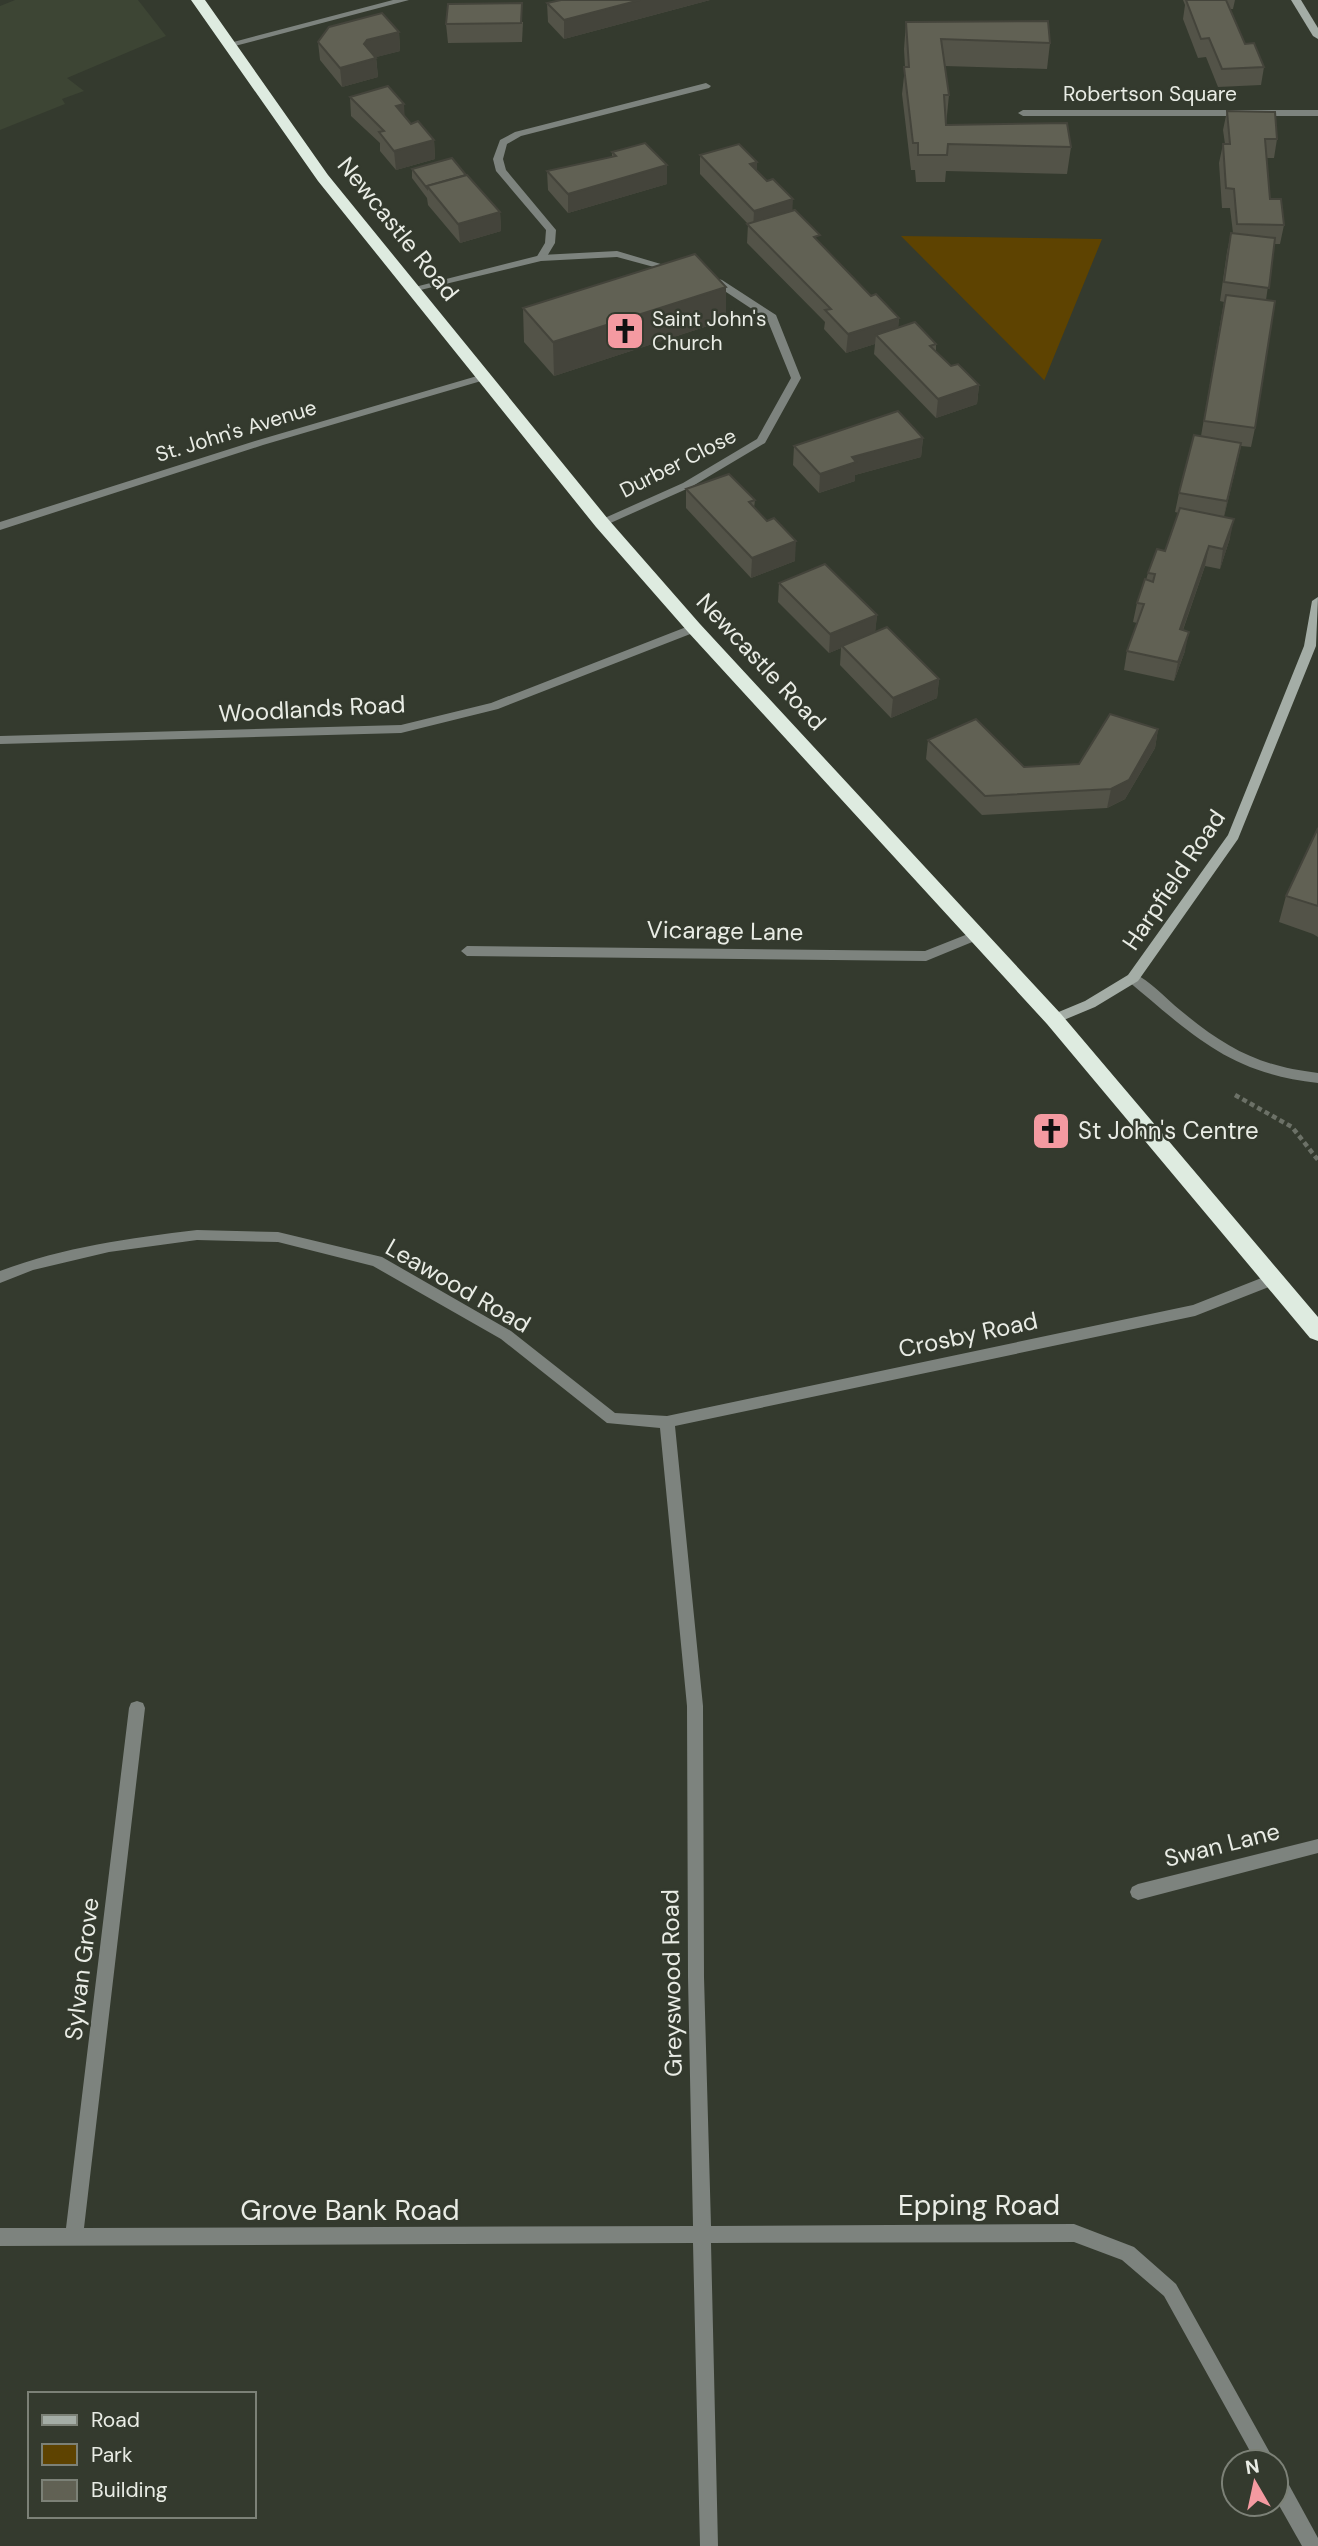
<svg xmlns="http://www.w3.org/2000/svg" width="1318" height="2546" font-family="'DM Sans',sans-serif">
<rect width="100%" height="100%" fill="#343a2e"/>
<polygon fill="#3d4534" points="15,0 138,0 166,36 67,78 84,91 62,99 65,104 0,130 0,6"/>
<polygon fill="#5e4301" points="901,236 1102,239 1044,381 1044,380"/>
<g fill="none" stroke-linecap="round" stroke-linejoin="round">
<polyline stroke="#6c7167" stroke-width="4.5" stroke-dasharray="5 3.5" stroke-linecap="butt" points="1235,1095 1292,1127 1318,1160"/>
<polygon fill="#7d837e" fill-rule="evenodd" points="706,83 711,86 709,88 521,136 507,144 503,159 506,170 556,230 555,243 546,258 537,260 536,258 545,243 546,230 496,171 493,159 500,140 515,132"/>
<g fill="#7d837e" fill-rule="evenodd">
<polygon points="393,0 409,0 231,47 226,44"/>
<polygon points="1318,110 1318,116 1023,116 1018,113 1023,110"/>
<polygon points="617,251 681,270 676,273 617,257 541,261 412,292 407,289 541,255"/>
<polygon points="709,276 722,280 776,315 801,378 765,443 691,487 606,525 598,525 598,521 683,483 757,439 791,378 767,319 714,284 704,279"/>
<polygon points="484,374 489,377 488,379 263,445 0,530 0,522 255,441"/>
<polygon points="694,624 700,628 698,631 498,709 401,733 0,744 0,736 401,725 491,703"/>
<polygon points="978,930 984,935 982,938 926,961 467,956 461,951 467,946 925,951"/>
<path d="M1133 973C1150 980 1166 999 1180 1010 1226 1048 1258 1066 1318 1073V1083C1229 1073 1194 1036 1128 981L1127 978 1128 975Z"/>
<path d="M197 1230 278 1232 382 1257 511 1331 615 1413 667 1416 1193 1305 1269 1275H1279L1281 1279 1279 1283 1195 1316 675 1426 703 1706 704 1977 711 2226 1074 2224 1134 2247 1176 2284 1275 2462H1256L1164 2296 1122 2260 1074 2242 711 2243 718 2546H700L693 2243 0 2246V2228H66L129 1708 131 1703 137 1701 143 1703 145 1708 84 2228 693 2226 688 1977 687 1706 660 1428 607 1423 501 1339 373 1266 278 1242 197 1240 109 1252 33 1270 0 1283V1271C64 1247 130 1238 197 1230Z"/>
<polygon points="1318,1839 1318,1853 1138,1900 1132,1897 1130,1892 1132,1887 1138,1884"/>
<polygon points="1276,2472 1283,2474 1318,2538 1318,2546 1302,2546 1276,2500"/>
</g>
<g fill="#a4ada6" fill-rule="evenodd">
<polygon points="1291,0 1301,0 1318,28 1318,39 1313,36"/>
<polygon points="1318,597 1316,646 1238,839 1138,981 1095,1007 1059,1022 1049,1022 1047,1019 1049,1016 1085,1001 1128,975 1228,835 1304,646 1312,601"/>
</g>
<polygon fill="#deebe0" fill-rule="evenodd" points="191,0 205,0 328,175 608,519 700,624 1061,1014 1318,1317 1318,1341 1310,1338 1047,1024 688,632 596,527 318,181"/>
</g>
<g fill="#535348">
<polygon points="561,0 710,0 564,39 548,22 547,3"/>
<polygon points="1183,0 1235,0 1233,9 1230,9 1245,44 1264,67 1261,85 1218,87 1206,57 1198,58 1183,19 1185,5"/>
<polygon points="523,22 522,42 448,43 446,24"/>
<polygon points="906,22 1050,43 1047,69 945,66 949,95 946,125 1071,147 1067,174 946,171 945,182 916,182 915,170 911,170 902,94 905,67 904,49"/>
<polygon points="399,32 400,51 376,57 378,77 342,87 320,60 318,42"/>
<polygon points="350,97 405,116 411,124 434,140 435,159 396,170 380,151 380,143 351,116"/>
<polygon points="1227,111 1277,139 1274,158 1267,158 1270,199 1284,225 1280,244 1274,244 1266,300 1255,428 1251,447 1241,446 1224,517 1230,538 1220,569 1205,566 1183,630 1185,651 1174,681 1124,670 1127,651 1137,623 1133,622 1137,603 1146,580 1148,573 1165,551 1179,513 1175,512 1179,493 1201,436 1224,302 1220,301 1227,252 1231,233 1233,233 1230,208 1222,208 1219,163 1223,144 1225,144 1223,130"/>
<polygon points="612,152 667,165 667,184 568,213 548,190 547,171 612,157"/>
<polygon points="700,155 757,162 757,171 793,211 819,243 871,296 899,318 898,328 936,344 936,351 951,366 979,385 977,404 936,418 874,354 875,344 846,353 824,329 825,322 747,243 748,224 700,174"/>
<polygon points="412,169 466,175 500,212 501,231 460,243 428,205 427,198 412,178"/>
<polygon points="523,308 726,320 554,376 524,342"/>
<polygon points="923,438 921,457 855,475 855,481 819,493 793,465 794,446"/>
<polygon points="686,489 755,500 754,508 767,521 795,561 751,578 686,508"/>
<polygon points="779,583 877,615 875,632 939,679 937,698 891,718 840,665 841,648 829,653 778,602"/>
<polygon points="1158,729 1155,748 1125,799 1107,808 982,815 926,759 928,740 1024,767 1079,764"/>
<polygon points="1318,828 1318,937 1313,934 1279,922 1286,896"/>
</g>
<g fill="#44443b">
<polygon points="640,0 710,0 564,39 564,20"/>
<polygon points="399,32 400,51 369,59 376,58 378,77 342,87 340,68 367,40"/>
<polygon points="404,104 405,123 396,106"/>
<polygon points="434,140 435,159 396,170 394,151"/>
<polygon points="757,162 757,181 750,164"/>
<polygon points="667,165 667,184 568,213 568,194"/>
<polygon points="793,199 792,218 753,230 754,211"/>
<polygon points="500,212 501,231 460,243 458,224"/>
<polygon points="726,287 726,320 554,376 553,342"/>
<polygon points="899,318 897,337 876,335 875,344 846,353 848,334"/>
<polygon points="979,385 977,404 936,418 938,399"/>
<polygon points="923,438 921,457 855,475 855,481 819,493 820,474 852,457"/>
<polygon points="1241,443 1237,462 1223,520 1227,501"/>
<polygon points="1234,519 1230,538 1220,569 1223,549"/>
<polygon points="796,541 795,561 751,578 752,558"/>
<polygon points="1209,546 1205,566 1176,649 1180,629"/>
<polygon points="877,615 875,634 842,646 841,648 829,653 830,634"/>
<polygon points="1189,632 1185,651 1174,681 1178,662"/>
<polygon points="939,679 937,698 891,718 893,698"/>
<polygon points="1158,729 1155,748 1125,799 1107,808 1111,789"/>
</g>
<g fill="#616154" stroke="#44443b" stroke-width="2">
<polygon points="561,0 640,0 564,20 547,3"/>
<polygon points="1186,0 1226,0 1245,44 1254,43 1264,67 1222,69 1209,38 1201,39"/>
<polygon points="522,3 521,23 446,24 448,4"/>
<polygon points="382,13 399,32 367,40 364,44 376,58 340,68 318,42 329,27"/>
<polygon points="1048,21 1050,43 941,39 949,95 944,95 946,125 1067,123 1071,147 948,144 947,155 918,155 918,143 913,143 904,67 909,67 906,22"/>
<polygon points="388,86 404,104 396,106 411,124 418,121 434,140 394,151 379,132 384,131 350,97"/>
<polygon points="1227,111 1275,112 1277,139 1265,139 1270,199 1281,199 1284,225 1237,224 1234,189 1226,188 1223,144 1230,144"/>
<polygon points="645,143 667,165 568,194 547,171 616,156 612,152"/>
<polygon points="739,144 757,162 750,164 767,181 773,179 793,199 754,211 700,155"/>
<polygon points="452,158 466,175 427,186 427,188 412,169"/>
<polygon points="467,175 500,212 458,224 427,186"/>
<polygon points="795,210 820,235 814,237 871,296 876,294 899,318 848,334 825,310 831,309 747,224"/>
<polygon points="1231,233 1275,238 1269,288 1224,282"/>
<polygon points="695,254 726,287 553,342 523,308"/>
<polygon points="1226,295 1275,301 1255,428 1204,421"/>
<polygon points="915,322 936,344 930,346 951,366 958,364 979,385 938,399 876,335"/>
<polygon points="898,411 923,438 852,457 856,462 820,474 794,446"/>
<polygon points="1194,435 1241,443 1227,501 1179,493"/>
<polygon points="729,474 755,500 749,502 767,521 774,518 796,541 752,558 686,489"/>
<polygon points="1180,508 1234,519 1223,549 1209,546 1180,629 1189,632 1178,662 1127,651 1144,604 1137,603 1145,579 1153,582 1155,574 1148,573 1157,549 1165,551"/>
<polygon points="825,564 877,615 830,634 779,583"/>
<polygon points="887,627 939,679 893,698 842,646"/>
<polygon points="1110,714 1158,729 1129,780 1111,789 985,796 928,740 976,719 1024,767 1079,764"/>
<polygon points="1318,828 1318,906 1286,896"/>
</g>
<defs>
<symbol id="church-square" viewBox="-11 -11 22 22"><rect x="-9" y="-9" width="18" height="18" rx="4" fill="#f49aa1" stroke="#343a2e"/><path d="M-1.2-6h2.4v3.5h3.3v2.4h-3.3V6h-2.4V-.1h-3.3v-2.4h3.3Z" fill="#111"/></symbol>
</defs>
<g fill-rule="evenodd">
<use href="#church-square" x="603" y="309" width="44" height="44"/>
<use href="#church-square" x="1029" y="1109" width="44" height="44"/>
</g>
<g text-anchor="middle" stroke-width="5" stroke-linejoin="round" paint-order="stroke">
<g font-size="21" fill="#e9ece5" stroke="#343a2e">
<text x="1150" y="101">Robertson Square</text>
<text transform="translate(236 431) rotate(-17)" y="7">St. John's Avenue</text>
<text transform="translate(678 463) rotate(-27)" y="7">Durber Close</text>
</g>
<g font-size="21" fill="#e9ece5" stroke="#343a2e" text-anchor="start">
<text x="652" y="326">Saint John's<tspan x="652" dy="24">Church</tspan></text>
</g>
<g font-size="24" fill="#e9ece5" stroke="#343a2e">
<text transform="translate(398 229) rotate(51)" y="8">Newcastle Road</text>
<text transform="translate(761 662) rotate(47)" y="8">Newcastle Road</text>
<text transform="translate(312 709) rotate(-3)" y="8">Woodlands Road</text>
<text transform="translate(1174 880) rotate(-56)" y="8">Harpfield Road</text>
<text transform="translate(725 931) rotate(1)" y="8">Vicarage Lane</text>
<text transform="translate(458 1286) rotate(30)" y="8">Leawood Road</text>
<text transform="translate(968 1335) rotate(-12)" y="8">Crosby Road</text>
<text transform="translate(1222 1845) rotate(-14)" y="8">Swan Lane</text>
<text transform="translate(82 1969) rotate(-83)" y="8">Sylvan Grove</text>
<text transform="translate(672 1983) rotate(-91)" y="8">Greyswood Road</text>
</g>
<g font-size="24" fill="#e9ece5" stroke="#343a2e" text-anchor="start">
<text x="1078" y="1139">St John's Centre</text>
</g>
<g font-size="28" fill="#e9ece5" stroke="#343a2e">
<text x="979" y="2215">Epping Road</text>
<text x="350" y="2220">Grove Bank Road</text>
</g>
</g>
<rect x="28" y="2392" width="228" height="126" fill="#343a2e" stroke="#7c8177" stroke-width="2"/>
<rect x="42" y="2415" width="35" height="10" fill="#a4ada6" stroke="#7c8177" stroke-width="2"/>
<text x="91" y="2427" font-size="21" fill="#e9ece5">Road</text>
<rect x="42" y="2444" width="35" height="21" fill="#5e4301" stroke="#7c8177" stroke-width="2"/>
<text x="91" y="2462" font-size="21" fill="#e9ece5">Park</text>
<rect x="42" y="2480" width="35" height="21" fill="#616154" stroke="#7c8177" stroke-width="2"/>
<text x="91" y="2497" font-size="21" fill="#e9ece5">Building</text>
<g transform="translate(1255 2483) rotate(351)"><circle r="33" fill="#343a2e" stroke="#7c8177" stroke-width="2"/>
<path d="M0-5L12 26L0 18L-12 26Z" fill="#f49aa1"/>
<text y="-10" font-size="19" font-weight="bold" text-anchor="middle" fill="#e9ece5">N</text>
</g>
</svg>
